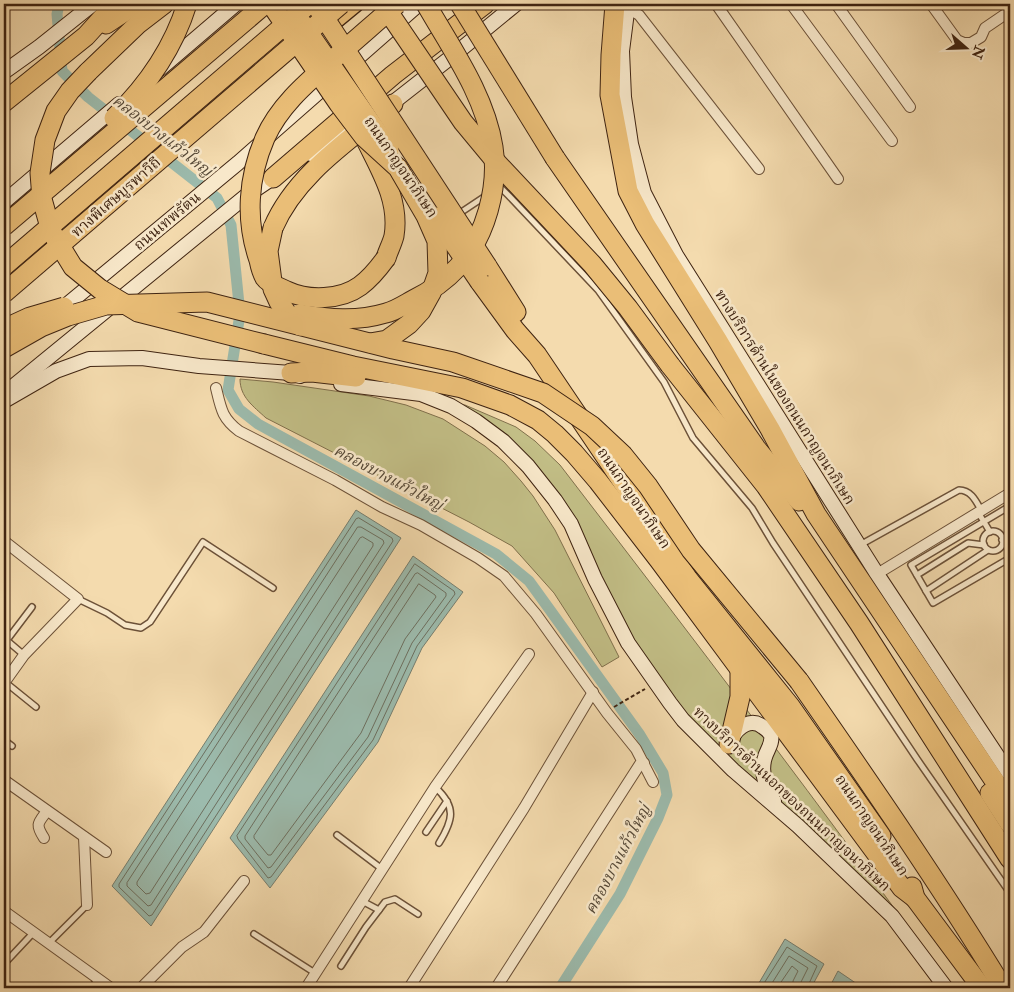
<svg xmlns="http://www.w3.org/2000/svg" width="1014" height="992" font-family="'IM FELL Double Pica','Noto Serif Thai',serif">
<rect width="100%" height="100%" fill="#f4dbae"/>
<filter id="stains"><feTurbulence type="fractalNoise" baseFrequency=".004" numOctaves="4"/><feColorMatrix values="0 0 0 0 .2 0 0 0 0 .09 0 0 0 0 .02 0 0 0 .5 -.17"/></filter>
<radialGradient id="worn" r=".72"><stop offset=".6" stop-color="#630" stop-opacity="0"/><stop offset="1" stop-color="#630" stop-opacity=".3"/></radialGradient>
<g fill="#c2be86" stroke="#80704c">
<path d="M240 379 273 382 369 396 406 405 443 419 485 446 504 462 521 481 533 496 555 530 619 657 602 667 554 593 512 546 469 522 266 418C253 406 240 397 240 379Z"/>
<path d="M458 405H465L516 427 535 441 560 465C693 638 825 811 952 988L870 899 666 705 554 506 511 454Z"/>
</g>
<g fill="#9cbbad" stroke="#767e6f">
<polygon points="356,510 401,538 151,926 112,886"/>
<polygon points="413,556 463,592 422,648 378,742 270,888 230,838"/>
<polygon points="785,939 824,964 811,988 756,988"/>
<polygon points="838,971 863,988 829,988"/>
</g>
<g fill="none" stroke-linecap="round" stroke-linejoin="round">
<g stroke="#6d6f5f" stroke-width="1">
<polygon points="359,518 392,538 393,541 152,915 149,916 119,887 119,884 356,519"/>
<polygon points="358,527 361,527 383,540 384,543 151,905 148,906 127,886 127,883"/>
<polygon points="363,537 373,543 373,546 150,893 146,894 137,885 137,882 360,538"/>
<polygon points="415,564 454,591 455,594 417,646 373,740 271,877 268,878 238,839 237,836"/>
<polygon points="418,573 446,593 446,596 412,643 368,737 271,867 268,868 245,839 245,836 415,574"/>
<polygon points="419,584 435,595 436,597 405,639 361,733 271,855 268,855 254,838 254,836"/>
<polyline points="761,988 787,947 817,966 807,988"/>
<polyline points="769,988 789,956 808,968 801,982 800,988"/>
<polyline points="777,988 792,966 798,971 793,981 793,988"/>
</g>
<polyline stroke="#9cbbad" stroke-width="11" points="59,4 57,14 62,71 88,97 217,198 231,225 240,314 228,390 239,409 258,424 496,554 529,581 537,592 640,735 663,773 667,795 658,818 620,894 560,988"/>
<defs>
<g id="service">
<polyline points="496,189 502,189 509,196 598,290 664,382 693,438 752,508 773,543 917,759 1010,893"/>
<polyline points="463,211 487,195"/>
<polyline points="1010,506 911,565 933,603 1010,558"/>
<polyline points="978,512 990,532"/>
<circle cx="993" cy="541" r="10"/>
<polyline points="1002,540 1010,534"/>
<path d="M860 545 959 490C971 490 976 501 981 510"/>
<polyline points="917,575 968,543 984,545"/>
<polyline points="926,591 988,550"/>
<polyline points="78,599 107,613 125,625 141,628 150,622 203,542 273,588"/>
<polyline points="4,638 24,655"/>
<polyline points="7,640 32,607"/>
<polyline points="5,682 36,707"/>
<polyline points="4,740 12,746"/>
<path d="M435 787C457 807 453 820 439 843"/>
<polyline points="426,832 447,801"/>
<polyline points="337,835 382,869"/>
<polyline points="362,901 379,910"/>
<polyline points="254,934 315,973"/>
<polyline points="49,943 87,905"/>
<polyline points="4,964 34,932"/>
<polyline points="341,966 366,927 385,902 395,899 418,914"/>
<polyline points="91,988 98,979"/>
</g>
<g id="minor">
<polyline points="716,4 838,179"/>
<polyline points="791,4 892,141"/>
<polyline points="836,4 910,107"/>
<polyline points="931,4 957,40 964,43 971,43 981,37 985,28 1010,11"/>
<polyline points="627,8 639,15 759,169"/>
<path d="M216 388C221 409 222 418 239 431L335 480 382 507 421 525 478 558 504 576 536 614 607 713 636 749 653 782"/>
<polyline points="4,541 78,599 24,655 4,683"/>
<polyline points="877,574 1010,493"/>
<polyline points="4,780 106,852"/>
<polyline points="84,837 87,905"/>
<path d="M44 838C35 824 38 823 47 811"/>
<polyline points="4,911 111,988"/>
<polyline points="141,988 182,947 204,932 244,881"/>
<polyline points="306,988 435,787 529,654"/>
<polyline points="409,988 524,808 593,692"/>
<polyline points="496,988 640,764 644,763"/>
</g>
<g id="secondary">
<polyline points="628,4 622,51 624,97 631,144 644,193 676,255 877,574 1010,775"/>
<polyline points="160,69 236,4"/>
<polyline points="4,72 39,47 93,4"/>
<polyline points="386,108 455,54 516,4"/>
<polyline points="311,154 348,131"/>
<polyline points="4,202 119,104"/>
<polyline points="57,313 238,163 419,4"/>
<polyline points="341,384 421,394 451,406 476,421 503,441 528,466 555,500 571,524 595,579 628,643 670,703 683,720 733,770 798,826 892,916 946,988"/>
<polyline points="10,389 246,196 280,173"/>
<polyline points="4,401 56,371 89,359 142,358 199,366 291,373 300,376"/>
<path d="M732 738C738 727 751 717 763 727 766 729 769 731 771 735 773 743 767 750 765 757 760 772 766 788 774 801"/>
</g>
<polyline id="trunk" points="332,23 355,4"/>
<g id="motorway">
<polyline points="615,4 611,55 610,95 628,191 645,224 718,341 770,429 816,514 1010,804"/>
<polyline points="106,24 136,4"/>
<polyline points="88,72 138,24 164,4"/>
<polyline points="4,102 86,36 115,4"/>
<path d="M365 138C380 169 400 200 394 236 392 244 388 251 386 258"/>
<polyline points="555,158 756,448 799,501"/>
<polyline points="273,178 393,75 485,4"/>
<path d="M273 228C296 174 350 140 393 104"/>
<polyline points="487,266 516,312"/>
<polyline points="480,282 515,330 537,355 688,579 790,706 881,836"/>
<polyline points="264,344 353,366 462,388 510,405 538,420 555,434 574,453 598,481 659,560 902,888 915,898"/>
<polyline points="670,365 766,486 859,623 1010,859"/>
<polyline points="291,373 312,372 356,377"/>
<path d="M799 681C869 782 939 883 1003 988"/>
<polyline points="729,744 740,697 740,669"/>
<polyline points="990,793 1010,824"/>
<polyline points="912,887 915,898 982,988"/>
</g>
</defs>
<use href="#service" stroke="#6c5138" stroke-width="8"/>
<use href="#minor" stroke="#6c5138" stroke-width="12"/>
<use href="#secondary" stroke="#3e2311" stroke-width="16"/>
<use href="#trunk" stroke="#3e2311" stroke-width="19"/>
<use href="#motorway" stroke="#3e2311" stroke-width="21"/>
<polyline stroke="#3e2311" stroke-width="2" stroke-dasharray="4 2.5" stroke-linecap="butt" points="614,707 645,689"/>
<use href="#service" stroke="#f8e8ca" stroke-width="5"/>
<use href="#minor" stroke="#f8e8ca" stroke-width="10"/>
<use href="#secondary" stroke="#f8e8ca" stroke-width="14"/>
<use href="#trunk" stroke="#eabe77" stroke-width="16"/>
<use href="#motorway" stroke="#eabe77" stroke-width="19"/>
<defs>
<g id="motorway-bridge">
<polyline points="271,4 339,104 364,137 398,168 426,216 437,241 438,273 431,293 421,311 409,324 387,340 370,343"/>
<polyline points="383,4 463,122 497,163 592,264 628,308 670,365"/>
<polyline points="460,4 555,158"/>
<polyline points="318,8 487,266"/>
<polyline points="301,22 389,149"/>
<polyline points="88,72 70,91 56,111 45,140 40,173 42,199 51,231 73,267 100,289 138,312 264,344"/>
<path d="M114 118C148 85 173 49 187 4"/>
<polyline points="436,217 480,282"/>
<polyline points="4,226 265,4"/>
<polyline points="273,228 268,251 273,289 279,302 291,319 300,326"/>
<path d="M386 258C378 269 371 278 360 286 341 300 308 301 287 291 281 288 269 284 265 278 262 273 260 265 259 260 245 220 248 177 265 138 280 104 310 80 337 56 357 39 377 21 397 4"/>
<polyline points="4,266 309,4"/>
<polyline points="4,293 341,4"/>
<path d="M300 314C329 319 356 322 386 313 395 311 404 305 413 300 429 292 446 280 458 267 486 236 499 187 493 147 485 95 451 48 426 4"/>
<polyline points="4,329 30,317 64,307"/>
<polyline points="4,348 41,327 68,316 106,305 207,302 393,349 453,362 543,393 592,426 623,455 648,486 691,550 799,681"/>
</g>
</defs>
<use href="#motorway-bridge" stroke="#3e2311" stroke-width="21" stroke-linecap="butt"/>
<use href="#motorway-bridge" stroke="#eabe77" stroke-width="19"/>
</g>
<g text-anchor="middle" stroke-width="5" stroke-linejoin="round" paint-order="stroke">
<g font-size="15" fill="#3e2311" stroke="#f8e8ca">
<text transform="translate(401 167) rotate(56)" y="5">ถนนกาญจนาภิเษก</text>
<text transform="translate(116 197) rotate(-41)" y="5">ทางพิเศษบูรพาวิถี</text>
<text transform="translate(167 221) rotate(-40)" y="5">ถนนเทพรัตน</text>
<text transform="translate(785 397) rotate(58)" y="5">ทางบริการด้านในของถนนกาญจนาภิเษก</text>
<text transform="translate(634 498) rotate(56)" y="5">ถนนกาญจนาภิเษก</text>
<text transform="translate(792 799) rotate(43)" y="5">ทางบริการด้านนอกของถนนกาญจนาภิเษก</text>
<text transform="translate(872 825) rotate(56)" y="5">ถนนกาญจนาภิเษก</text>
</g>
<g font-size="16" font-style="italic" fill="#564938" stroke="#f8e8ca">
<text transform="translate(163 135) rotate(38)" y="6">คลองบางแก้วใหญ่</text>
<text transform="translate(389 477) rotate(28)" y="6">คลองบางแก้วใหญ่</text>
<text transform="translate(617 859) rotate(-62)" y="6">คลองบางแก้วใหญ่</text>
</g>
</g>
<rect width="1014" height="992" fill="none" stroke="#f4dbae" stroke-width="20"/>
<rect x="5" y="5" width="1004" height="982" fill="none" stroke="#3e2311" stroke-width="2.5"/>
<rect x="10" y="10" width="994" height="972" fill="none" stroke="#3e2311"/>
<g transform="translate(966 48) rotate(110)" stroke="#f8e8ca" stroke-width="4" paint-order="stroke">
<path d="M0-4L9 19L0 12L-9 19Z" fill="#3e2311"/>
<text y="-8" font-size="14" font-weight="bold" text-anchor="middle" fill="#3e2311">N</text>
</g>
<rect width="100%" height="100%" filter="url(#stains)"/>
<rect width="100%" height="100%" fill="url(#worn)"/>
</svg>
